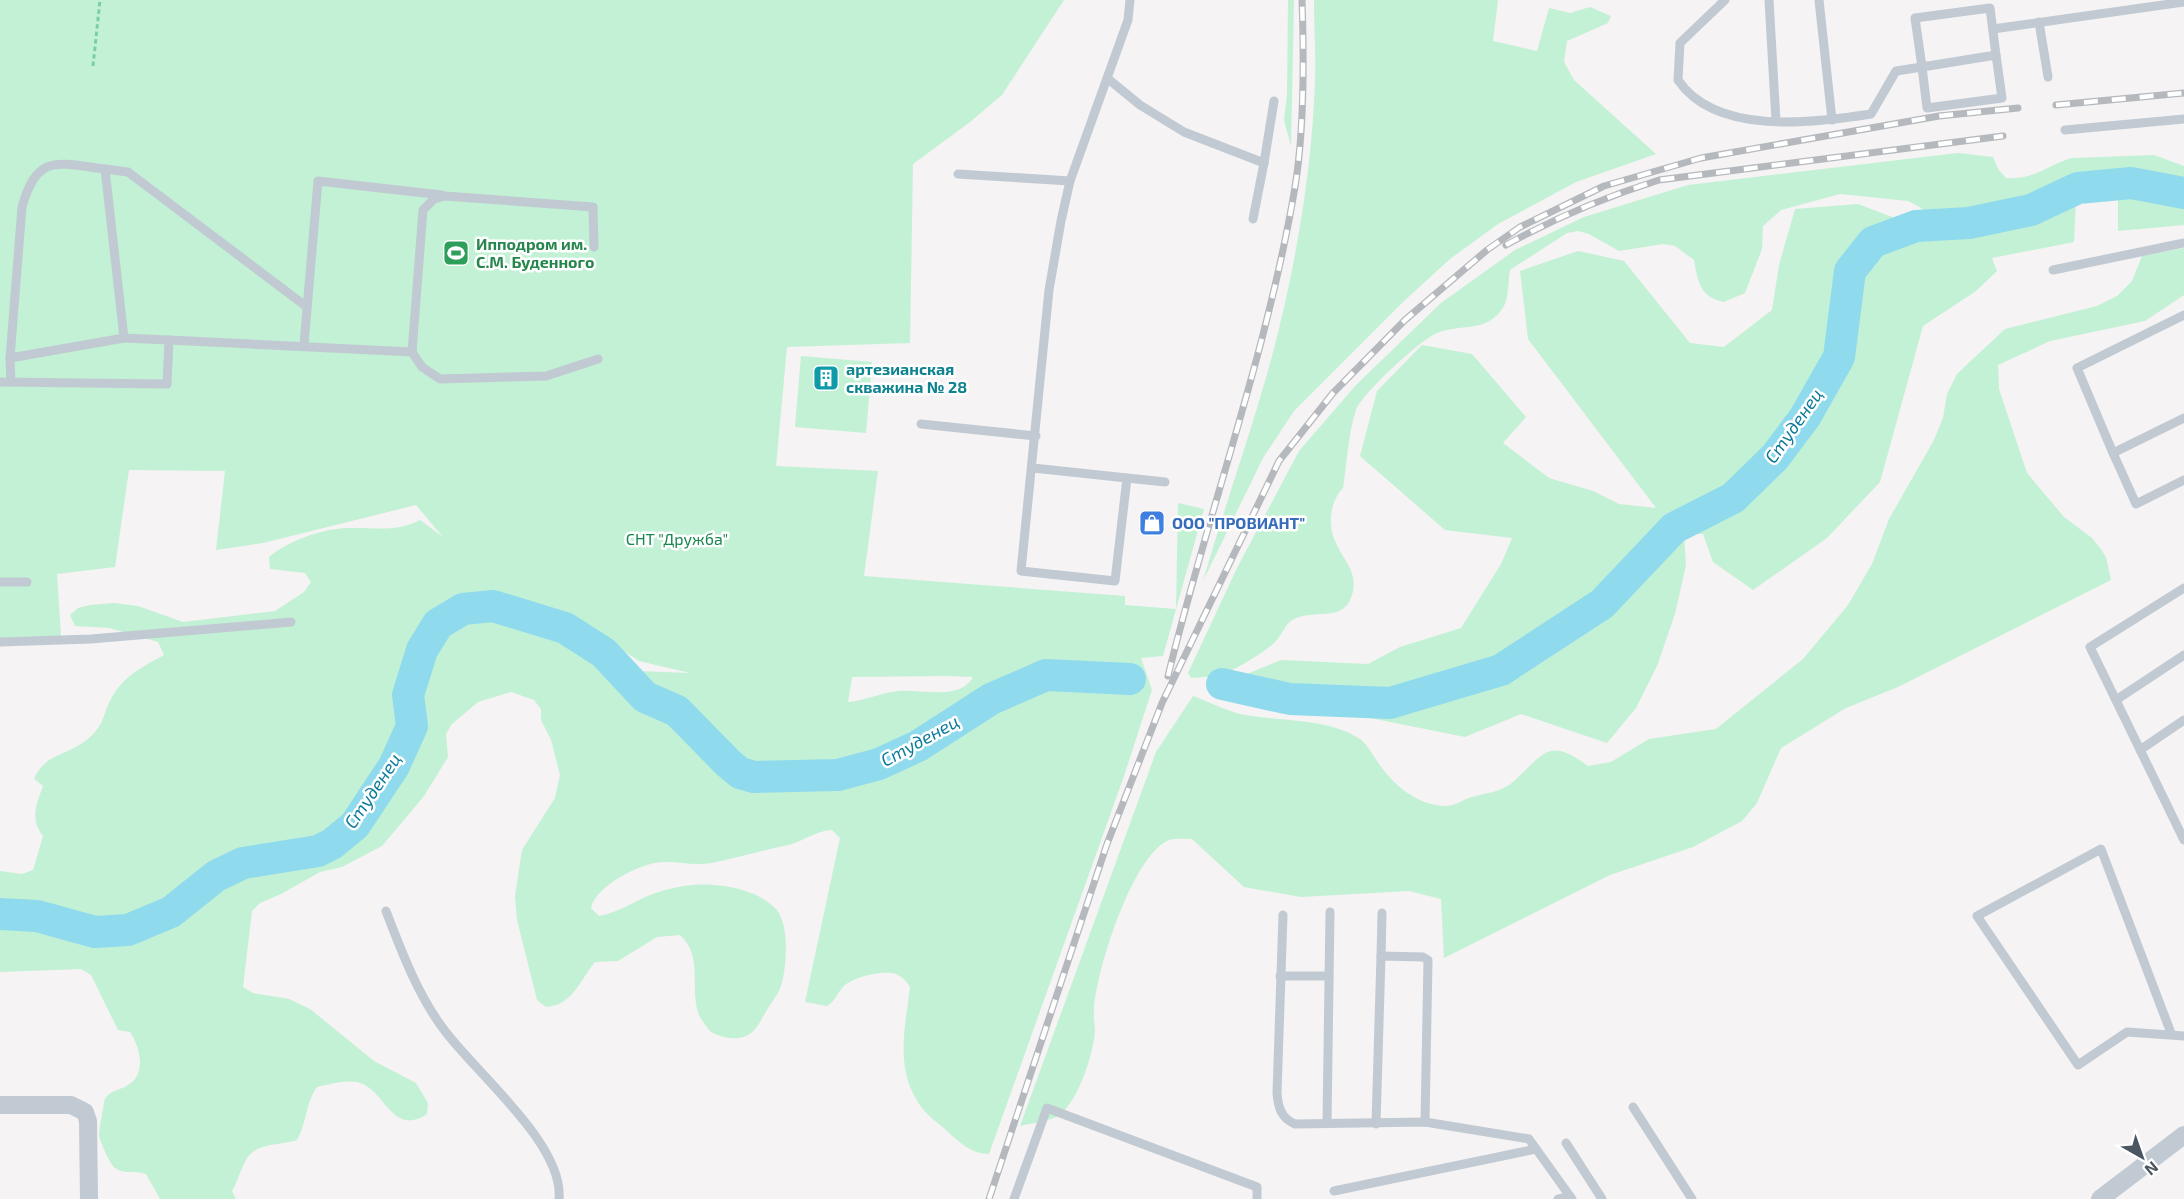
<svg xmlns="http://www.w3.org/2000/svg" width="2184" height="1199" font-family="'Exo 2',sans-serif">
<rect width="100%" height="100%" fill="#f5f3f3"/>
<g fill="#c3f1d5" fill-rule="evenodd">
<path d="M0 0H1064L1002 95 970 122 913 164 910 343 787 347 776 466 878 471 864 576 1125 596V605L1176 609 1178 503 1204 509 1163 656 1141 658 1152 690 1124 776 989 1154C971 1154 959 1142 946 1130 938 1123 928 1116 922 1108 894 1071 905 1029 910 987 906 981 903 977 896 974 883 970 851 977 842 988 836 995 836 1000 827 1006L805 1002 840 838 832 830C814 831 801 843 784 846 759 851 736 858 711 863 695 866 681 862 665 862 643 861 595 886 591 908L599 916C615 913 627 906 641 899 663 889 689 883 713 885 734 886 761 893 776 909 790 924 787 970 780 989 777 995 772 1002 768 1008 762 1018 757 1031 746 1036 735 1041 721 1037 711 1032 706 1026 700 1019 698 1012 690 985 703 956 680 935L657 937 618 961 595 962C580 980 573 1005 546 1007L537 1000 517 920 515 896 522 850 555 798 560 775 551 740 541 720V709L534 700 511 692 478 702 452 724 446 734 448 757 424 796 382 846 342 867 320 872 281 894 260 903 252 911 243 987 253 993 289 999 310 1009 374 1061 416 1083 428 1103 427 1114C394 1136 386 1095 363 1084 350 1078 330 1084 317 1087 305 1104 307 1123 297 1140 280 1146 255 1142 246 1160 240 1170 238 1181 232 1191L236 1199H160L146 1174C136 1170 124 1175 115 1168 110 1164 100 1142 99 1135 99 1132 104 1101 105 1099 110 1090 121 1090 128 1085 147 1074 140 1047 130 1032L118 1030 91 975 81 969 0 972V871L22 874 33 870 43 836C30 820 36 805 43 786L34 779C45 753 67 756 88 739 105 724 102 716 111 699 123 676 142 667 164 655L158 642 109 628 75 626 70 615 78 608 90 605 114 603 138 606 183 622 275 611 304 592 311 582 305 573 270 569 269 557C288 541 321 529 347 528 374 527 395 533 420 520L443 537 416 505 263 543 216 550 225 471 129 470 115 567 57 574 61 636 0 639ZM530 603 592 630 639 661 690 673 638 671 541 612ZM946 676 973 677C960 701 921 689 899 691 882 692 865 701 848 702L852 677Z"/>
<polygon points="1288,0 1294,0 1291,146 1284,120 1287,95"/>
<path d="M1314 0H1498L1493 41 1537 51 1549 8 1570 13 1590 7 1611 16 1608 23 1567 41 1564 62 1574 80 1656 154 1576 182 1498 224 1450 259 1404 301 1294 411 1263 458 1203 581C1227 498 1257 417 1278 333 1298 251 1312 166 1315 82 1316 55 1314 27 1314 0Z"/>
<path d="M1958 153 1993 157 1998 169 2006 178C2035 180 2047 165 2072 158L2154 155 2184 166V225L2118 231V199L2076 200 2074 242 1992 258 1997 271 1976 291 1923 326 1880 482 1827 538 1753 590 1713 562 1703 534H1684L1686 565 1675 614 1657 666 1636 708 1607 743 1521 714 1465 737 1360 716 1273 710 1222 684 1281 660 1368 664 1400 647 1461 628 1501 564 1512 538 1445 530 1360 456 1377 391 1422 345 1472 354 1526 417 1503 443 1549 478 1593 491 1619 504 1656 508 1528 339 1520 271 1578 251 1624 261 1690 343 1724 347 1772 310 1779 265 1795 209 1858 204 1916 226 1937 224C1929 213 1921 207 1908 201L1840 194 1781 210 1763 226 1762 249 1745 293 1724 302C1700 297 1698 282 1694 260L1675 246 1663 244 1619 251 1589 234 1578 231 1567 233 1510 270C1508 280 1509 297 1504 306 1487 335 1460 322 1435 334 1419 341 1361 395 1356 410 1348 434 1347 463 1343 488 1330 501 1327 526 1336 543 1344 562 1360 573 1351 598 1342 622 1313 609 1294 619 1285 623 1282 636 1274 643 1265 652 1235 670 1223 674 1214 677 1201 677 1191 678L1188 673 1237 568 1299 451 1356 385 1441 303 1515 250 1584 217 1688 185Z"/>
<path d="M2184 248V295L2145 321 2050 341 1998 365 1999 389 2027 473 2064 517 2092 538 2100 548 2106 557 2111 580 1898 687 1846 708 1781 748 1757 803 1742 821 1693 847 1610 875 1444 958 1441 899 1409 891 1301 897 1244 887 1192 839C1185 839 1175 838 1169 840 1132 855 1096 972 1094 1009 1093 1016 1095 1024 1095 1032 1093 1055 1077 1106 1056 1117 1046 1122 1031 1123 1020 1126L1156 752 1193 696C1209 702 1225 710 1240 714 1278 722 1327 717 1360 739 1368 745 1374 757 1379 764 1394 786 1419 806 1446 806 1455 806 1464 799 1472 797 1487 793 1502 792 1514 781 1544 754 1548 736 1588 766L1611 762 1649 739 1716 729 1803 659 1848 605 1872 564 1889 519 1934 440 1943 418 1947 394 1957 374 2005 329 2097 306 2117 296 2132 281 2142 256Z"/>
<polygon points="801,356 872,362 866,433 795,427"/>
</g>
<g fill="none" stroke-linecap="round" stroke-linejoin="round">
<g stroke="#90daee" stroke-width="32">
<polyline points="1222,684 1290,699 1390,703 1501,670 1602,604 1674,528 1733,498 1775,457 1805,417 1839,357 1850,271 1873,242 1916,226 1969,223 2031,210 2078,188 2131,183 2184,193"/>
<polyline points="0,914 37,916 95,932 128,930 171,912 216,876 243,863 318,851 332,844 355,825 394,766 412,726 408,695 422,650 438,624 463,609 493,606 565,628 604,653 645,697 677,711 728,763 740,773 754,777 838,775 879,764 918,746 991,699 1046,675 1130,679"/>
</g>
<polyline stroke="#7ad0a6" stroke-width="3" stroke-dasharray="4.5 3" stroke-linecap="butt" points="93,66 100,0"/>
<g stroke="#c1cad2" stroke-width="9">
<path d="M1725 0 1680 43 1678 80C1716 136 1813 123 1871 114L1896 71 1922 67 1927 108 2002 98 1996 55"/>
<polyline points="1769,0 1776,121"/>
<polyline points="1819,0 1832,120"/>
<polygon points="1990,8 1996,55 1922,67 1915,18"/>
<polyline points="2039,22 2048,77"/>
<polyline points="1993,29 2184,2"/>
<polyline points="1107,78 1140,105 1184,132 1264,163 1274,101"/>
<polyline points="2065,130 2184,119"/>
<polyline points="105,169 128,172 307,307"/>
<polyline points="958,174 1070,181"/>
<polyline points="1253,219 1264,163"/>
<polyline points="2053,270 2184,243"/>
<polyline points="169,340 412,352 423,210 434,199 445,196 593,207 594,247"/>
<polyline points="304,344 318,181 442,195"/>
<polyline points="412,352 422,367 440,379 546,376 598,359"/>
<polyline points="10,358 124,338"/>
<path d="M0 382 167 384 169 340 124 338 105 169C58 163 37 153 22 207L10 358 11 381"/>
<polyline points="2184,418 2113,453 2136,504 2184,480"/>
<polyline points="921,424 1036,436"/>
<polyline points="2113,453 2077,368 2184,315"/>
<polyline points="1033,468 1127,478 1115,581 1021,571 1049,290 1061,221 1070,181 1128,20 1130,0"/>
<polyline points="1127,478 1165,482"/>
<polyline points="0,582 27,582"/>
<polyline points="2184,588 2090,647 2184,840"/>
<polyline points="0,642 91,639 291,622"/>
<polyline points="2116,700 2184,655"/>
<polyline points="2140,750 2184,720"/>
<path d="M386 911C401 950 417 993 442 1027 473 1071 564 1143 559 1199"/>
<path d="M1283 915 1277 1093C1278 1107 1281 1118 1295 1124L1425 1122 1529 1139 1572 1199"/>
<polyline points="1381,956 1382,913"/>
<polyline points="1280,976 1329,976"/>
<polyline points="2171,1033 2101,849 1977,916 2078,1065 2127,1032 2184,1036"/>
<polyline points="1633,1107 1692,1199"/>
<polyline points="1327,1123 1330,912"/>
<polyline points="1376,1124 1381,956 1423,957 1428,960 1425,1122"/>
<polyline points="1566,1143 1602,1199"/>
<polyline points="1334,1191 1536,1149"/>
<polyline points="1014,1199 1047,1108 1257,1187 1257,1199"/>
<polyline points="1558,1199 1570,1196"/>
</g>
<g stroke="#c1cad2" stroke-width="18">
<polyline points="0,1105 71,1105 85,1112 88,1121 89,1199"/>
<polyline points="2100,1199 2184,1135"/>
</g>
<defs>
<g id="rail">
<polyline points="2056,105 2184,93"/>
<path d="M1506 245C1555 218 1605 197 1659 180L2003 136"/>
<path d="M1168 676C1208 512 1267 354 1295 187 1304 132 1304 56 1302 0"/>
<polyline points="989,1199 1107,844 1162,703 1279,461 1333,393 1405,320 1487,250 1520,227 1604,186 1701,158 1939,116 2018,108"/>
</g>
</defs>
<use href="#rail" stroke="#b5b8bd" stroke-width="7"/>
<use href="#rail" stroke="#fff" stroke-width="4.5" stroke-dasharray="14" stroke-linecap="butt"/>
</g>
<defs>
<symbol id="stadium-square" viewBox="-11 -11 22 22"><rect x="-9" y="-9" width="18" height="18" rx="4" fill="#2e9e5b" stroke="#fff"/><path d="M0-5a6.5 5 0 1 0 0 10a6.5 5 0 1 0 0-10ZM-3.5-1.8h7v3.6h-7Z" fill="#fff"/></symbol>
<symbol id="building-square" viewBox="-11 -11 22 22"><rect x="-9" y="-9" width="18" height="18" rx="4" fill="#0f9aa8" stroke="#fff"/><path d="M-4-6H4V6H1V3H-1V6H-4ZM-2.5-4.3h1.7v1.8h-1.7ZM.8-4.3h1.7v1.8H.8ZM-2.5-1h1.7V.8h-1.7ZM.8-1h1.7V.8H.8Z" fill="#fff"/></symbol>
<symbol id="shop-square" viewBox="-11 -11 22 22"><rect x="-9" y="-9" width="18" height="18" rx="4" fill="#3f7fe0" stroke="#fff"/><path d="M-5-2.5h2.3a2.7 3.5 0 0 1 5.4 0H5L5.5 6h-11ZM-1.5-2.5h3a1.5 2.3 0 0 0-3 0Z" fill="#fff"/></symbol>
</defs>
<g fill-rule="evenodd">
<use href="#stadium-square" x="441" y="238" width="30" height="30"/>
<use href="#building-square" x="811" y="363" width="30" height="30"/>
<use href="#shop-square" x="1137" y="508" width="30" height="30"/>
</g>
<g text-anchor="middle" stroke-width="5" stroke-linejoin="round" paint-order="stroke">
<g font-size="16" font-weight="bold" fill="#27864d" stroke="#fff" text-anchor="start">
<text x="476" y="250">Ипподром им.<tspan x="476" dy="18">С.М. Буденного</tspan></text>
</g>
<g font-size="16" font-weight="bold" fill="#0d838f" stroke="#fff" text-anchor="start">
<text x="846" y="375">артезианская<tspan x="846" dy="18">скважина № 28</tspan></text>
</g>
<g font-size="16" font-weight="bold" fill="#366cbe" stroke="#fff" text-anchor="start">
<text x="1172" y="529">ООО "ПРОВИАНТ"</text>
</g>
<g font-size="16" fill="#17864f" stroke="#fff">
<text x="677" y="545">СНТ "Дружба"</text>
</g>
<g font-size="18" font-style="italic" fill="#0c7c9b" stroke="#fff">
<text transform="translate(1794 426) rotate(-55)" y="6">Студенец</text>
<text transform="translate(920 741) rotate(-29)" y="6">Студенец</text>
<text transform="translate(373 791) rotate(-56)" y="6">Студенец</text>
</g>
</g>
<g transform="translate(2142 1157) rotate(140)" stroke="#ffffff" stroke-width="4.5" paint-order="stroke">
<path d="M0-4.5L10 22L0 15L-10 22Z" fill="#4a5661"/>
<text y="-9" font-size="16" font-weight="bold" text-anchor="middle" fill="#4a5661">N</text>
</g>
</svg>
